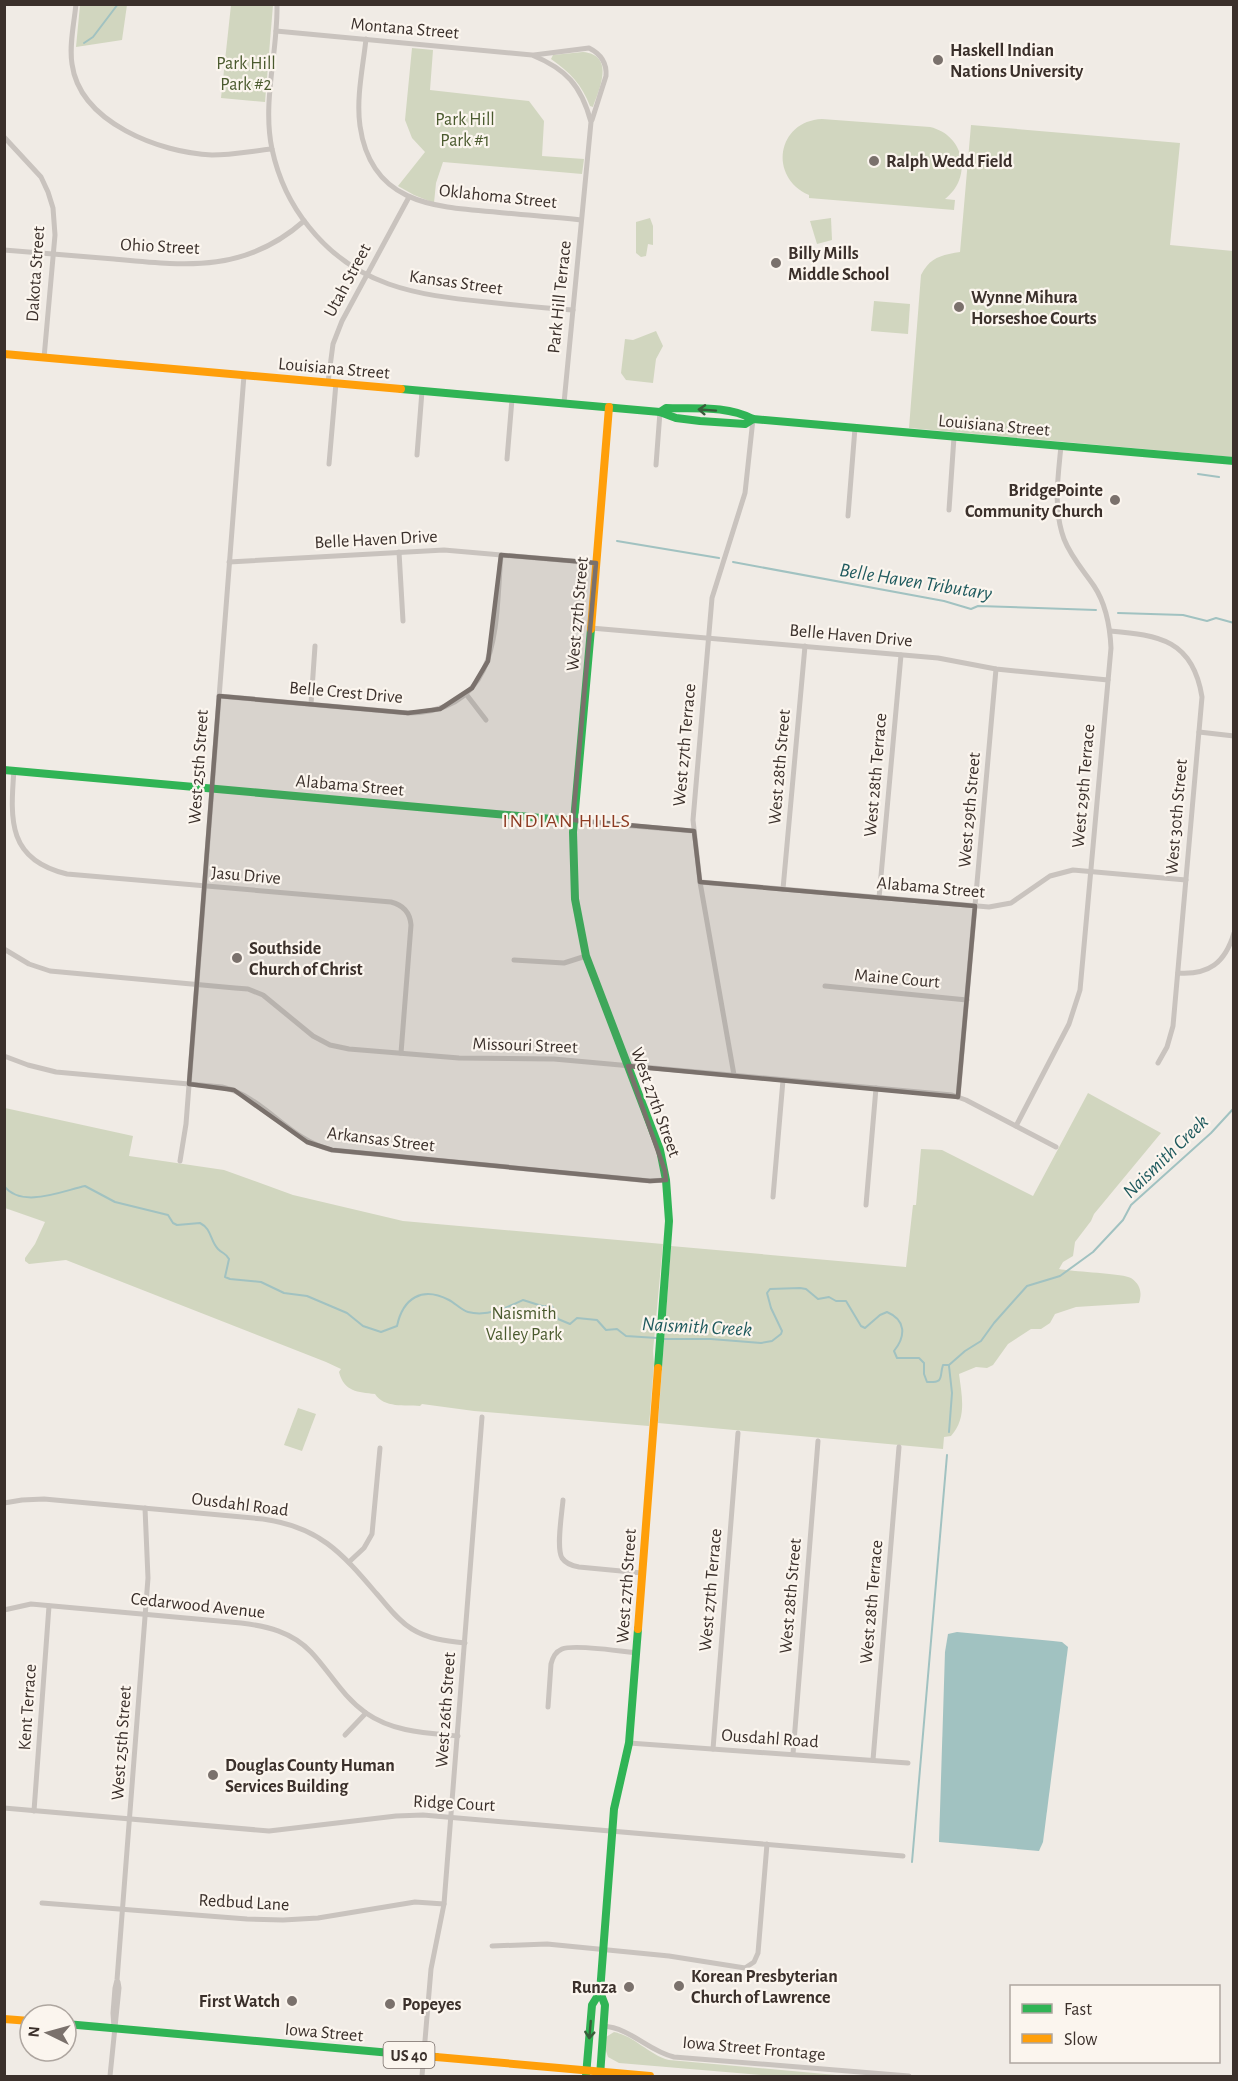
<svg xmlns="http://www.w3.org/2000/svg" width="1238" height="2081" font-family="'Alegreya Sans',sans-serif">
<rect width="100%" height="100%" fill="#f0ebe5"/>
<g fill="#d1d6bf">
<polygon points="80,5 127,5 122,40 76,47"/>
<polygon points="231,5 273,5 265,102 221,98"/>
<polygon points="412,48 433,50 430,90 529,101 544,121 542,156 584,159 582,174 443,162 436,183 434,203 414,195 398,186 425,152 412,138 405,120"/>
<path d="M583 52C615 55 600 88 593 107L590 106C582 85 570 72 551 59L553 55Z"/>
<path d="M822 119 930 127C965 135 973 178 945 199L955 200 954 210 809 198V195C768 177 777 121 822 119Z"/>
<path d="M971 125 1180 143 1170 245 1233 251V457L909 428 921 275C930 257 942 255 960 252Z"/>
<polygon points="650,218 653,226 653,245 648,244 646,256 641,257 636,253 636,222"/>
<polygon points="831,218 832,240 817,244 810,221"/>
<polygon points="874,301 910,304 908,334 871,331"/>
<polygon points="656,331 663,346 656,359 653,383 626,380 621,373 625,339 633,340"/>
<path d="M1088 1093 1161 1133 1094 1214 1091 1221 1075 1242 1073 1256 1063 1262 1059 1269C1074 1272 1121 1273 1131 1278 1141 1285 1142 1293 1139 1303L1076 1307 1055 1314 1050 1323 1041 1329H1031L1008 1344 993 1365 987 1368 976 1367 959 1374C962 1397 967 1418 951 1436L944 1437 943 1449 658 1423 671 1246 906 1267 913 1205H916L921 1149 942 1150 1033 1196Z"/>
<path d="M5 1108 133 1136 129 1156 224 1170 293 1195 403 1221 663 1244 653 1351 654 1364 649 1426 474 1411 422 1404 420 1406C405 1405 384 1408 375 1394 358 1392 344 1392 339 1372L341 1369 326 1362 66 1260 29 1264 25 1261V1258L35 1244 45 1222 5 1208Z"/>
<polygon points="298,1408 316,1414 302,1451 284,1445"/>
<path d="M614 2032C635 2036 649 2055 669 2060L847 2076H774L619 2063 608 2057 605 2048 606 2037Z"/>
</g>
<polygon fill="#a1c2c1" points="957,1632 1053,1641 1062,1642 1068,1647 1043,1842 1039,1851 939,1842 945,1652 948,1634"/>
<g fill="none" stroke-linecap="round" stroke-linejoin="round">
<g stroke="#a1c2c1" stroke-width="2">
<polyline points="84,43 93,37 118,4"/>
<polyline points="1198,474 1219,477"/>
<polyline points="617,541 719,558"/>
<polyline points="733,562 944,601 971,609 978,606 1096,610"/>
<polyline points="1118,613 1183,615 1207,621 1216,618 1234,623"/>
<path d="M4 1186C22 1209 62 1191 85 1186L115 1202 168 1215 173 1223 177 1225 200 1223C212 1229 210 1241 218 1249 223 1254 226 1253 229 1259L225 1277 230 1279 261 1282 284 1293 307 1296 347 1313 363 1326 381 1332 397 1326C403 1298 422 1286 449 1300 455 1303 461 1310 468 1312 487 1317 506 1308 523 1300L542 1306H552L558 1319 570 1324 577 1318 597 1320 606 1330 617 1329 626 1336 657 1338"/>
<path d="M662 1339H711L761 1343 772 1341 781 1334 782 1331 771 1308 767 1293 770 1289 800 1288 806 1289 818 1299 829 1297 836 1301H846L861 1326 865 1328 880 1315 887 1312C906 1320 906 1336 894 1351L897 1358H919L924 1363V1374L927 1382C945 1383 939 1377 943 1365H949L965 1351 981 1341 994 1323 1027 1286 1060 1276 1093 1252 1123 1220 1131 1205 1211 1133 1234 1108"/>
<polyline points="949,1432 952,1393 949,1366"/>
<polyline points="912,1862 947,1455"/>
</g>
<g stroke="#c9c3be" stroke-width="5">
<path d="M76 4C74 24 69 45 72 64 80 123 161 153 212 155 232 155 252 151 272 149"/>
<path d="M277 4C278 52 262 102 272 149 278 177 291 205 309 227 356 286 415 295 487 302 515 305 544 308 573 310"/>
<path d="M276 31 532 55C566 69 581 85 591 122L564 403"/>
<path d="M366 39C363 67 356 98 360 126 371 203 432 207 495 212 524 215 553 217 581 220"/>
<path d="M534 55 589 48C601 54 607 63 606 76L592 120"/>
<polyline points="4,137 41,177 48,192 53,208 55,235 44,358"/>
<path d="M4 250C41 253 77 256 114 259 187 266 245 273 304 221"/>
<polyline points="328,382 333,344 342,321 409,197"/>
<polyline points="417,455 422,391"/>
<polyline points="507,459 512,399"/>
<polyline points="329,464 336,383"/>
<polyline points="656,465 660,412"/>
<polyline points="949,510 954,437"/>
<polyline points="848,516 855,428"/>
<polyline points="399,552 403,621"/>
<polyline points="229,562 444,550 596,563"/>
<polyline points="591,628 938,658 996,669 1108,680"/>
<path d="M1110 631C1159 635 1193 640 1202 697L1173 1026 1167 1047 1158 1063"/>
<polyline points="466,694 486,720"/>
<path d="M219 696 408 713C503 712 495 623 501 555"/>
<polyline points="311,704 315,646"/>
<polyline points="1199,732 1234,736"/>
<path d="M14 770C10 821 8 860 67 874L391 902C403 905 410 912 411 925L401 1053"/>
<polyline points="574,821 694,831"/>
<polyline points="700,882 989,907 1011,903 1050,876 1073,870 1186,880"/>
<polyline points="783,889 805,646"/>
<polyline points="879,898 901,655"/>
<polyline points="4,949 29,964 50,971 235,988 248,989 263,995 313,1036 330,1045 349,1049 459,1058 554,1059 952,1095 966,1100 1056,1147"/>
<polyline points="514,960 564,963 586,956"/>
<path d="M1178 973C1209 975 1225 963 1234 933"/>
<polyline points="825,986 967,1000"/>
<path d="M4 1056 28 1065 56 1072 222 1087C265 1097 288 1140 332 1150L650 1181 666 1180"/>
<polyline points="734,1075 700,882 693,820 712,598 745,493 753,419"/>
<polyline points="958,1097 996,669"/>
<path d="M1016 1126 1069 1024 1080 990 1111 648C1110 626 1106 604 1094 586 1083 570 1071 557 1064 539 1053 509 1058 477 1061 446"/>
<polyline points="180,1161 186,1124 244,375"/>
<polyline points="773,1197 783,1080"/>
<polyline points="866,1205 876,1088"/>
<path d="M563 1500C562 1513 556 1548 562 1558 566 1564 573 1566 579 1567L642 1573"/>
<path d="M4 1503 22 1500 44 1499 263 1519C319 1527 341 1552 376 1593 387 1605 397 1620 412 1629 428 1639 446 1641 465 1643"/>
<polyline points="349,1562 364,1548 372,1534 380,1448"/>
<path d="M4 1610 31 1604 241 1623C267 1626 292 1632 311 1652 330 1672 342 1696 366 1713 393 1732 426 1733 458 1736"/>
<path d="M548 1707 551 1664C553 1657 555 1652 562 1649 574 1644 620 1651 636 1653"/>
<polyline points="345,1735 366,1713"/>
<polyline points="629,1743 908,1763"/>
<polyline points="713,1749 738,1433"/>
<polyline points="793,1754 818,1441"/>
<polyline points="873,1760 899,1447"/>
<polyline points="4,1808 269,1831 396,1816 423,1815 903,1856"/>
<polyline points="34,1811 49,1606"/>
<polyline points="42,1903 247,1919 283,1920 318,1918 415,1902 444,1904"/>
<polyline points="492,1946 547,1944 669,1956 745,1968 754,1962 758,1953 767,1844"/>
<path d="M603 2026C631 2028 648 2051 674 2057L909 2076"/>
<polyline points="114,2028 113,2013 115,1988 117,1980 148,1578 145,1508"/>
<polyline points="110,2076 119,1988 118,1982"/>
<polyline points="422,2076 431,1969 444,1904 482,1417"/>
</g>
<g stroke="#30b455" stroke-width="8">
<polyline points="401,389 660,412 676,418 700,421 745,424 753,419"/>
<path d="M660 412 666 408C695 409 726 405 753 419L1234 461"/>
<polyline points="591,629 573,832 575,899 586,956 660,1150 666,1180 669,1221 658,1368"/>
<polyline points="4,770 574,821"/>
<polyline points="600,1992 605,2005 600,2076"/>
<polyline points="66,2024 436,2057"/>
<polyline points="586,2076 592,2005 600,1992 614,1809 629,1743 638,1629"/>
</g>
<g stroke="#ff9f0a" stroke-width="8">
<polyline points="4,354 401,389"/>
<polyline points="591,629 609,407"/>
<polyline points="638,1629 658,1368"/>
<polyline points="4,2019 30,2021"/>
<polyline points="436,2057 650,2076"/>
</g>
</g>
<defs><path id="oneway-shaft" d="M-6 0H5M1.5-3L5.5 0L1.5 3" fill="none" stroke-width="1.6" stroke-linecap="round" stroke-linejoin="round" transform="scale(1.5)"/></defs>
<g stroke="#375e3a">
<use href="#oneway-shaft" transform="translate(707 410) rotate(-176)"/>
<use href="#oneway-shaft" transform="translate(590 2030) rotate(95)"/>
</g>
<path fill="#7a716c" fill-opacity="0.2" stroke="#7a716c" stroke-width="4.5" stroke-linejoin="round" d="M501 555 596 563 573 820 694 831 700 882 975 906 958 1097 628 1066 665 1171 666 1180 650 1181 332 1150 307 1142 234 1090 189 1084 219 696 408 713 440 709 472 688 488 661Z"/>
<g fill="#7a716c" stroke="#fbf5ee" stroke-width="2">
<circle cx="938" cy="60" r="6"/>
<circle cx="874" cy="161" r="6"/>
<circle cx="776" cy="263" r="6"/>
<circle cx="959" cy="307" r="6"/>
<circle cx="1115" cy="500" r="6"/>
<circle cx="237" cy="958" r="6"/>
<circle cx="213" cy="1775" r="6"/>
<circle cx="679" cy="1986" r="6"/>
<circle cx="629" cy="1987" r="6"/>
<circle cx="292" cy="2001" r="6"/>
<circle cx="390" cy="2004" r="6"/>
</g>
<g text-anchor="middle" stroke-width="4.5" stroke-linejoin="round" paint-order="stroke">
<rect fill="#fbf5ee" stroke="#756b66" stroke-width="1.5" x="383.5" y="2042" width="51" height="26" rx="4.5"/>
<g font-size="16" font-weight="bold" fill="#3b302b">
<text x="409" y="2061">US 40</text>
</g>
<g font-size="18" fill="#3b302b" stroke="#fbf5ee">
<text transform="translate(405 28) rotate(5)" y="6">Montana Street</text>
<text transform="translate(498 196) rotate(6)" y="6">Oklahoma Street</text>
<text transform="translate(160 246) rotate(3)" y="6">Ohio Street</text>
<text transform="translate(35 274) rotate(-86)" y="6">Dakota Street</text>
<text transform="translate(347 280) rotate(-62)" y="6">Utah Street</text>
<text transform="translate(456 282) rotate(8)" y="6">Kansas Street</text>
<text transform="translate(559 297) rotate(-84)" y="6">Park Hill Terrace</text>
<text transform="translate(334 368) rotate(5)" y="6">Louisiana Street</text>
<text transform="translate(994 425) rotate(5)" y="6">Louisiana Street</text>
<text transform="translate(376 539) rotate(-3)" y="6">Belle Haven Drive</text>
<text transform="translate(577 614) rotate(-85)" y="6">West 27th Street</text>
<text transform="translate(851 635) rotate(5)" y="6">Belle Haven Drive</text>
<text transform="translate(346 692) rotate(5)" y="6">Belle Crest Drive</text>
<text transform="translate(684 745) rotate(-85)" y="6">West 27th Terrace</text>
<text transform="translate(198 767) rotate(-86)" y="6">West 25th Street</text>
<text transform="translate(779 767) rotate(-85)" y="6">West 28th Street</text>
<text transform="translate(875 775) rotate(-85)" y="6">West 28th Terrace</text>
<text transform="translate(350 785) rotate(5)" y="6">Alabama Street</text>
<text transform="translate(1083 786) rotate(-85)" y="6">West 29th Terrace</text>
<text transform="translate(969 810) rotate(-85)" y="6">West 29th Street</text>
<text transform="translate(1176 817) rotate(-85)" y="6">West 30th Street</text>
<text transform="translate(246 875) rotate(5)" y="6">Jasu Drive</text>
<text transform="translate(931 887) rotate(5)" y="6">Alabama Street</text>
<text transform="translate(897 978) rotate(5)" y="6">Maine Court</text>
<text transform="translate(525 1045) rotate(2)" y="6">Missouri Street</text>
<text transform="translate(656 1102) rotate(70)" y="6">West 27th Street</text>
<text transform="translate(381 1139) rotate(7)" y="6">Arkansas Street</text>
<text transform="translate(240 1504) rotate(7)" y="6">Ousdahl Road</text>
<text transform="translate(626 1586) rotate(-86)" y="6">West 27th Street</text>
<text transform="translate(710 1590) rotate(-85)" y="6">West 27th Terrace</text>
<text transform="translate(790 1596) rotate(-85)" y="6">West 28th Street</text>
<text transform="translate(871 1602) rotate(-85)" y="6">West 28th Terrace</text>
<text transform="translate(198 1605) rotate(6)" y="6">Cedarwood Avenue</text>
<text transform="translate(27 1707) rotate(-86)" y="6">Kent Terrace</text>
<text transform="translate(445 1710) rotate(-86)" y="6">West 26th Street</text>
<text transform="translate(770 1738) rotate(4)" y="6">Ousdahl Road</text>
<text transform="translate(121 1743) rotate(-86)" y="6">West 25th Street</text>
<text transform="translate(454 1803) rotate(3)" y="6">Ridge Court</text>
<text transform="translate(244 1902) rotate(3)" y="6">Redbud Lane</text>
<text transform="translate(324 2032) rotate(5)" y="6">Iowa Street</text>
<text transform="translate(754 2048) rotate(5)" y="6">Iowa Street Frontage</text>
</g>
<g font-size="18" font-weight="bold" fill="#3b302b" stroke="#fbf5ee" text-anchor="start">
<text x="950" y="56">Haskell Indian<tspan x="950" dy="21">Nations University</tspan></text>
<text x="886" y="167">Ralph Wedd Field</text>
<text x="788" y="259">Billy Mills<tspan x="788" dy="21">Middle School</tspan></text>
<text x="971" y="303">Wynne Mihura<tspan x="971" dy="21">Horseshoe Courts</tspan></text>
<text x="1103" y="496" text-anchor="end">BridgePointe<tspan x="1103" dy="21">Community Church</tspan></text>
<text x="249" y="954">Southside<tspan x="249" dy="21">Church of Christ</tspan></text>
<text x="225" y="1771">Douglas County Human<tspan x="225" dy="21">Services Building</tspan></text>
<text x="691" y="1982">Korean Presbyterian<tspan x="691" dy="21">Church of Lawrence</tspan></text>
<text x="617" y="1993" text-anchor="end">Runza</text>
<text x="280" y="2007" text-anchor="end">First Watch</text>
<text x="402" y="2010">Popeyes</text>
</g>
<g font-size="18" fill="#4a5a2e" stroke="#fbf5ee">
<text x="246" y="69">Park Hill<tspan x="246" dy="21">Park #2</tspan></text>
<text x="465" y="125">Park Hill<tspan x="465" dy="21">Park #1</tspan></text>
<text x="524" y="1319">Naismith<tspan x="524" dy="21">Valley Park</tspan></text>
</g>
<g font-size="20" font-style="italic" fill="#1f5a5e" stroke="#fbf5ee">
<text transform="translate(916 581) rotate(9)" y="7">Belle Haven Tributary</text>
<text transform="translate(1165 1156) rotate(-44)" y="7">Naismith Creek</text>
<text transform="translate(697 1326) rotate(3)" y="7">Naismith Creek</text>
</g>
<g font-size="20" letter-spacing="1.5" fill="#8c3b22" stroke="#fbf5ee">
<text x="567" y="827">INDIAN HILLS</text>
</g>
</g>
<rect width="1238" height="2081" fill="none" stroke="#3b302b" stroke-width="12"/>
<rect x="1010" y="1985" width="210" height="78" fill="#fbf5ee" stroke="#aea6a0" stroke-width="1.5"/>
<rect x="1022" y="2004" width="30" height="9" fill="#30b455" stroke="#aea6a0" stroke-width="1.5"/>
<text x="1064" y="2015" font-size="18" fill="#3b302b">Fast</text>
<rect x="1022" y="2034" width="30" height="9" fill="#ff9f0a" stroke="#aea6a0" stroke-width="1.5"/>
<text x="1064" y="2045" font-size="18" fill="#3b302b">Slow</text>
<g transform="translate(48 2033) rotate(275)"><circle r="28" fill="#fbf5ee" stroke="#aea6a0" stroke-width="1.5"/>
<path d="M0-4.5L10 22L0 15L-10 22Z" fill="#7a716c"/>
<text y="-9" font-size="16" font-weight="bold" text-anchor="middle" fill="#3b302b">N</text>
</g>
</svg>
